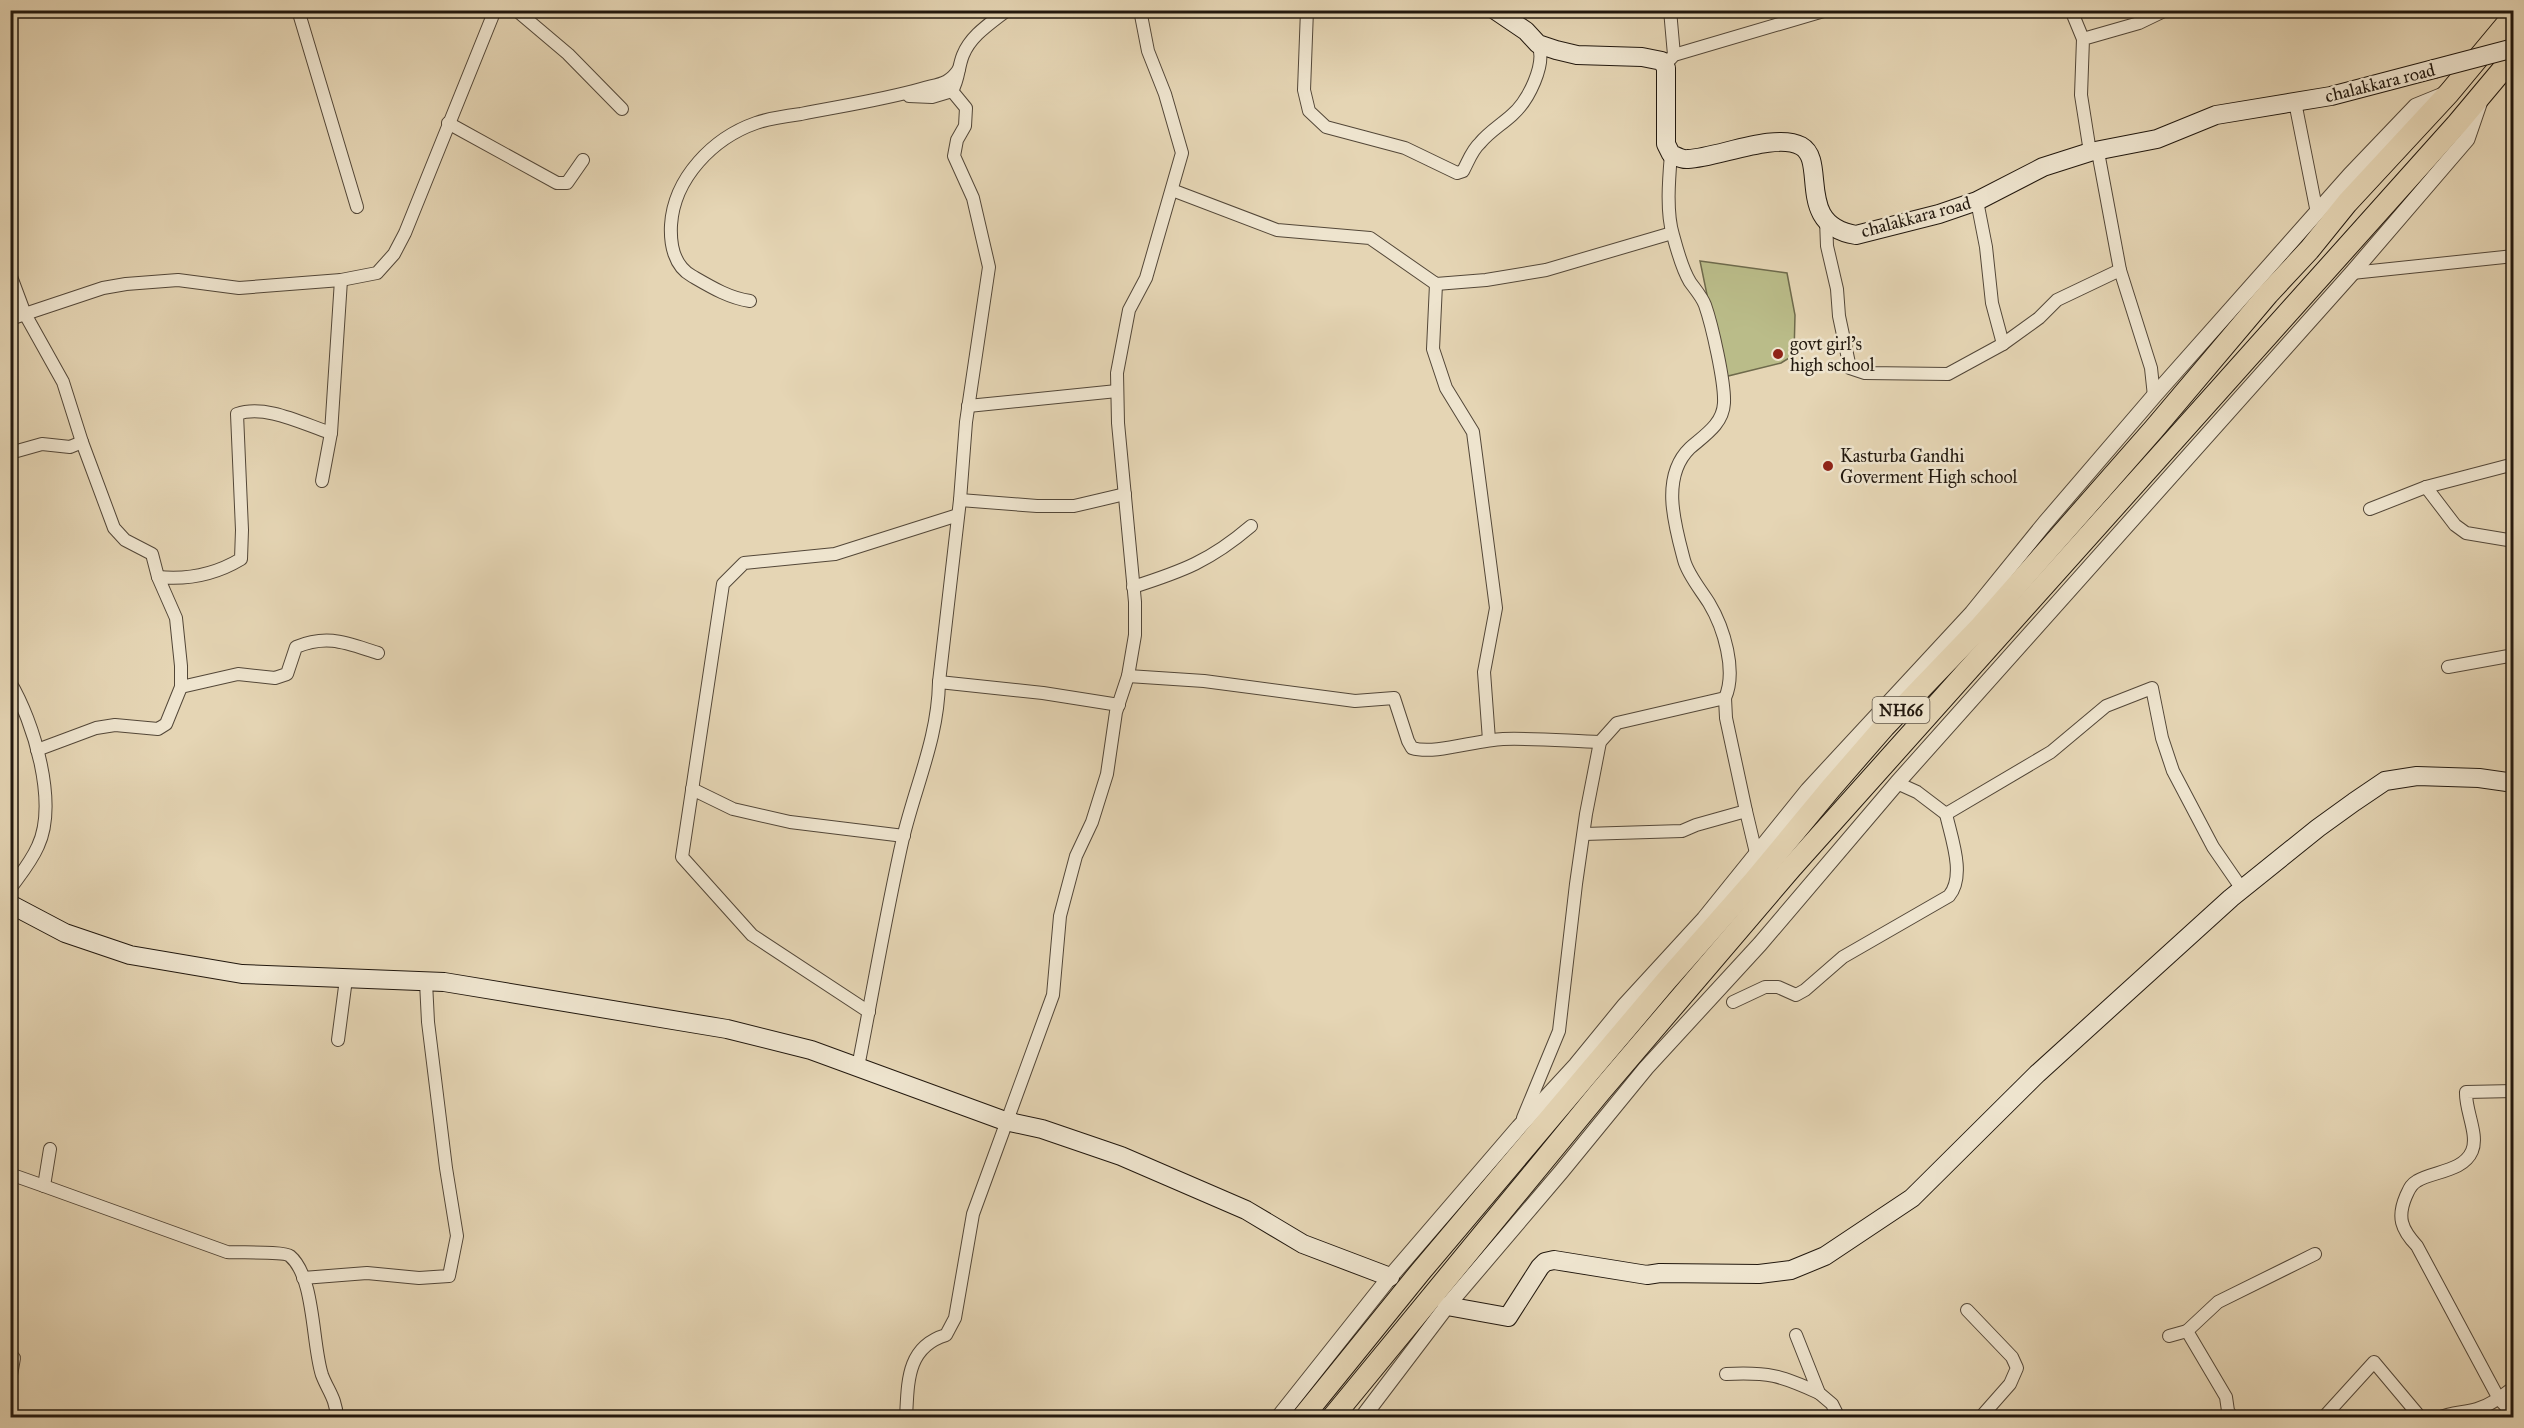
<svg xmlns="http://www.w3.org/2000/svg" width="2524" height="1428" font-family="'IM FELL Great Primer',serif">
<rect width="100%" height="100%" fill="#e5d5b4"/>
<filter id="stains"><feTurbulence type="fractalNoise" baseFrequency=".00333" numOctaves="4"/><feColorMatrix values="0 0 0 0 .2 0 0 0 0 .09 0 0 0 0 .02 0 0 0 .5 -.17"/></filter>
<radialGradient id="worn" r=".72"><stop offset=".6" stop-color="#630" stop-opacity="0"/><stop offset="1" stop-color="#630" stop-opacity=".3"/></radialGradient>
<polygon fill="#babc89" stroke="#6e6a4c" stroke-width="1.5" points="1700,261 1787,273 1795,315 1794,355 1781,363 1724,377"/>
<g fill="none" stroke-linecap="round" stroke-linejoin="round">
<defs>
<g id="minor">
<polyline points="298,10 357,207"/>
<polyline points="516,10 568,54 622,109"/>
<path d="M1307 10 1304 90 1309 111 1326 127 1405 148 1457 173 1463 171C1468 162 1472 150 1480 143 1489 132 1501 125 1512 115 1528 101 1547 64 1538 44"/>
<polyline points="1670,10 1674,55"/>
<polyline points="2071,10 2083,39"/>
<polyline points="1665,65 1674,55 1827,10"/>
<path d="M909 96 932 97 952 91C959 79 958 67 963 55 971 35 991 23 1007 10"/>
<polyline points="2295,102 2317,213"/>
<polyline points="448,123 557,183 567,183 583,160"/>
<polyline points="2090,152 2081,95 2083,39 2139,23 2166,10"/>
<polyline points="1172,190 1277,230 1370,238 1436,284 1486,280 1546,270 1672,233"/>
<polyline points="1977,201 1986,247 1992,303 2003,344"/>
<polyline points="1826,220 1827,246 1837,289 1839,316 1850,368 1865,373 1948,374 2003,344 2039,318 2057,300 2120,270 2098,152"/>
<polyline points="2120,270 2151,368 2154,396"/>
<polyline points="2352,273 2514,256"/>
<polyline points="10,274 25,314 63,382 82,442 114,528 125,540 152,554 158,577"/>
<polyline points="1436,284 1433,349 1446,388 1473,432 1496,608 1484,672 1489,740"/>
<path d="M750 301C729 298 711 287 692 276 674 266 670 244 671 225 674 178 713 138 756 123 770 118 786 116 801 114 841 106 882 100 921 89 938 84 949 85 959 69"/>
<polyline points="10,319 103,288 126,284 178,280 239,288 341,280 377,273 394,254 405,233 495,10"/>
<polyline points="968,406 1117,391"/>
<polyline points="10,453 42,444 70,447 82,442"/>
<polyline points="322,481 331,433 341,280"/>
<polyline points="2426,487 2455,525 2466,533 2514,541"/>
<polyline points="960,500 1037,506 1074,506 1125,494"/>
<polyline points="2370,509 2426,487 2514,464"/>
<path d="M1133 587C1183 571 1210 561 1251 526"/>
<polyline points="2448,667 2514,655"/>
<path d="M1128 676 1204 681 1355 701 1394 698 1408 741 1412 748C1435 755 1476 740 1503 739 1535 738 1568 741 1600 742"/>
<path d="M10 682C34 722 58 803 38 846 31 862 20 875 10 889"/>
<polyline points="939,682 1043,693 1119,705"/>
<path d="M181 687 238 674 275 678 287 674 296 647C328 634 346 643 378 653"/>
<path d="M37 750 96 728 115 725 158 729 166 724 181 687V666L176 618 158 577C187 580 216 574 241 559L242 530 237 414C266 404 303 424 331 433"/>
<polyline points="1897,783 1917,792 1946,814 2051,752 2106,706 2152,688 2162,738 2173,771 2213,847 2242,889"/>
<polyline points="692,789 733,809 790,822 904,836"/>
<polyline points="1746,811 1756,853"/>
<polyline points="1584,834 1682,831 1696,825 1746,811 1726,718 1725,698"/>
<path d="M1733 1002 1765 987H1778L1796 995 1805 990 1843 957 1949 896C1966 876 1951 837 1946 814"/>
<polyline points="869,1012 752,935 682,857 723,584 744,563 835,554 958,515"/>
<polyline points="338,1040 346,979"/>
<path d="M858 1067C873 991 886 913 903 838 916 784 938 738 939 682L960 500 966 422 989 267 973 198 954 156 957 140 965 126 966 108 952 91"/>
<path d="M2514 1091 2466 1092C2465 1110 2479 1135 2472 1151 2463 1172 2433 1171 2417 1181 2410 1185 2409 1190 2406 1196 2397 1217 2401 1229 2417 1246L2499 1399 2514 1415"/>
<path d="M1523 1118 1559 1031 1576 884 1586 814 1600 742 1617 723 1725 698C1737 671 1724 628 1709 603 1701 590 1688 575 1684 560 1675 526 1660 477 1690 448 1705 435 1723 424 1724 403 1725 382 1712 325 1705 305 1702 297 1695 289 1690 282 1682 269 1677 250 1673 235 1666 212 1669 178 1671 154"/>
<path d="M50 1149 44 1186 227 1252C238 1253 284 1251 290 1256 315 1277 312 1345 322 1375 328 1391 336 1398 337 1418"/>
<polyline points="10,1174 44,1186"/>
<polyline points="303,1278 367,1273 419,1278 449,1276 457,1236 446,1168 428,1022 426,982"/>
<polyline points="1967,1310 2012,1357 2017,1368 2010,1384 1980,1418"/>
<polyline points="1796,1335 1819,1393 1832,1404 1839,1418"/>
<polyline points="2169,1336 2187,1331"/>
<polyline points="10,1354 14,1358 10,1381"/>
<path d="M1726 1374C1768 1372 1780 1375 1819 1393"/>
<path d="M906 1418C908 1383 906 1347 946 1335L955 1318 973 1214 1053 995 1060 916 1076 856 1092 822 1107 774 1116 712 1128 676 1135 635V602L1118 423 1117 373 1129 310 1146 278 1182 153 1165 94 1148 51 1140 10"/>
<polyline points="2233,1418 2228,1411 2226,1397 2187,1331 2218,1302 2315,1254"/>
<polyline points="2323,1418 2374,1362 2421,1418"/>
<path d="M2439 1418C2451 1412 2464 1413 2477 1409 2491 1405 2502 1396 2514 1387"/>
</g>
<g id="tertiary">
<polyline points="1278,1418 1390,1277 1519,1127 1576,1065 1625,1005 1704,919 1808,790 1972,613 2045,523 2154,396 2350,175 2416,106 2443,95"/>
<polyline points="1362,1418 1447,1306 1561,1172 1646,1068 1760,944 1897,783 2352,273 2467,139 2479,104"/>
</g>
<g id="secondary">
<path d="M1495 10 1526 31 1538 44 1556 50 1577 55 1642 57 1662 61 1666 68V144L1671 154C1676 156 1682 160 1688 159 1717 158 1775 132 1801 146 1828 161 1794 225 1856 235L1939 214 1977 201 2043 167 2090 152 2157 139 2216 115 2331 96 2434 69"/>
<polyline points="10,904 65,933 130,955 242,974 444,982 727,1029 811,1050 1005,1121 1042,1129 1121,1156 1246,1210 1303,1244 1390,1277"/>
<polyline points="1447,1306 1508,1317 1540,1267 1545,1262 1554,1260 1647,1275 1660,1273 1759,1274 1791,1270 1825,1256 1912,1198 2037,1074 2231,898 2318,828 2354,802 2385,781 2417,776 2479,778 2514,783"/>
</g>
<g id="trunk">
<polyline points="1302,1418 1421,1271 1666,981 1754,881 1831,788 1884,727 1981,626 2154,429 2268,294 2309,250 2347,203 2449,93 2514,15"/>
<polyline points="1332,1418 1600,1092 1792,867 2457,124 2514,56"/>
</g>
</defs>
<use href="#minor" stroke="#534738" stroke-width="14"/>
<use href="#tertiary" stroke="#534738" stroke-width="17"/>
<use href="#secondary" stroke="#22180e" stroke-width="20"/>
<use href="#trunk" stroke="#22180e" stroke-width="23"/>
<use href="#minor" stroke="#eee4ce" stroke-width="12"/>
<use href="#tertiary" stroke="#eee4ce" stroke-width="15"/>
<use href="#secondary" stroke="#eee4ce" stroke-width="18"/>
<use href="#trunk" stroke="#e5d5b4" stroke-width="21"/>
<defs>
<polyline id="secondary-bridge" points="2434,69 2514,48"/>
</defs>
<use href="#secondary-bridge" stroke="#22180e" stroke-width="20" stroke-linecap="butt"/>
<use href="#secondary-bridge" stroke="#eee4ce" stroke-width="18"/>
</g>
<g fill="#8f2418" stroke="#eee4ce" stroke-width="2">
<circle cx="1778" cy="354" r="6"/>
<circle cx="1828" cy="466" r="6"/>
</g>
<g text-anchor="middle" stroke-width="5" stroke-linejoin="round" paint-order="stroke">
<rect fill="#eee4ce" stroke="#5f5548" stroke-width="1.5" x="1872.5" y="697" width="57" height="26" rx="4.5"/>
<g font-size="16" font-weight="bold" fill="#22180e">
<text x="1901" y="716">NH66</text>
</g>
<g font-size="18" fill="#22180e" stroke="#eee4ce">
<text transform="translate(2380 83) rotate(-14)" y="6">chalakkara road</text>
<text transform="translate(1916 217) rotate(-15)" y="6">chalakkara road</text>
</g>
<g font-size="18" fill="#22180e" stroke="#eee4ce" text-anchor="start">
<text x="1790" y="350">govt girl's<tspan x="1790" dy="21">high school</tspan></text>
<text x="1840" y="462">Kasturba Gandhi<tspan x="1840" dy="21">Goverment High school</tspan></text>
</g>
</g>
<rect width="2524" height="1428" fill="none" stroke="#e5d5b4" stroke-width="36"/>
<rect x="12" y="12" width="2500" height="1404" fill="none" stroke="#22180e" stroke-width="3"/>
<rect x="18" y="18" width="2488" height="1392" fill="none" stroke="#22180e" stroke-width="1.5"/>
<rect width="100%" height="100%" filter="url(#stains)"/>
<rect width="100%" height="100%" fill="url(#worn)"/>
</svg>
